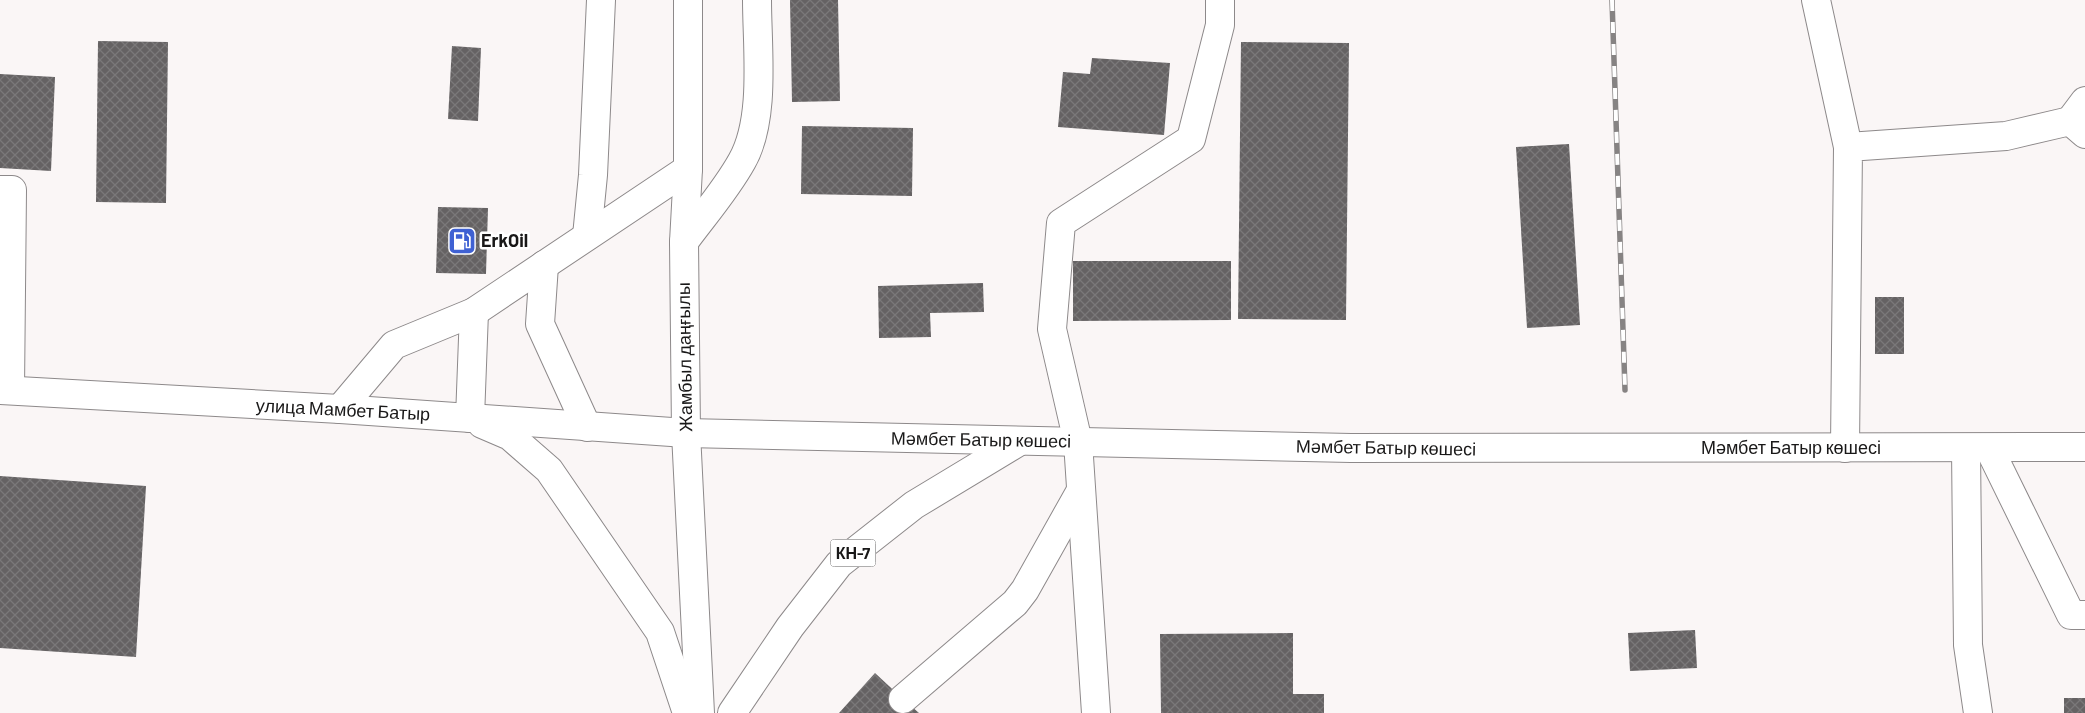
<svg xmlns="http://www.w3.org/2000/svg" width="2085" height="713" font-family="Barlow,sans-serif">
<defs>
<pattern id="building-cross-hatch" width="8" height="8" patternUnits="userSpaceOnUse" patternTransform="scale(1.25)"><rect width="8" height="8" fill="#656263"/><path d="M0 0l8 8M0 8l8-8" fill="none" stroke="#7a7879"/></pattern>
</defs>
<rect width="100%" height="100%" fill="#faf6f6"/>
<g fill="url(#building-cross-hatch)">
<polygon points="790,0 838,0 840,101 792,102"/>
<polygon points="98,41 168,42 166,203 96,202"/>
<polygon points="1241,42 1349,43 1346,320 1238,319"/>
<polygon points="452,46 481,48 478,121 448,119"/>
<polygon points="1092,58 1170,63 1164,135 1058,127 1063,72 1090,74"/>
<polygon points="0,74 55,77 51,171 0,168"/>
<polygon points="802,126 913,128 912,196 801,194"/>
<polygon points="1569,144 1580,325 1527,328 1516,147"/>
<polygon points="438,207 488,208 486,274 436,273"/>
<polygon points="1073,261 1231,261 1231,320 1073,321"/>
<polygon points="983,283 984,312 930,313 931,337 879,338 878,286"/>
<rect x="1875" y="297" width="29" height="57"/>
<polygon points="0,476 146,486 136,657 0,648"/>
<polygon points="1695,630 1697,668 1630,671 1628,633"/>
<polygon points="1293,633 1293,694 1324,694 1324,713 1161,713 1160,634"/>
<polygon points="875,673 903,699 919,713 839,713"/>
<rect x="2064" y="698" width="21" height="15"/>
</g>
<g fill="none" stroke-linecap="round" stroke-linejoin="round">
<defs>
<g id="minor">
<polyline points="1816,0 1848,147"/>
<polyline points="2070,121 2085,101"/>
<polyline points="0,190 12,190 10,390"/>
<polyline points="587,236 593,175 601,0"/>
<path d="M684 242C703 216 726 190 742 161 766 119 757 48 757 0"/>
<polyline points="544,265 540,324 587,427"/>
<polyline points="340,409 394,345 474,312 688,169"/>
<polyline points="470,418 474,312"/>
<polyline points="1845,448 1848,147 2006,136 2070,121 2085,134"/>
<polyline points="1966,448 1968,645 1978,713"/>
<polyline points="1989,448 2071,615 2085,615"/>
<polyline points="903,699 1015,603 1025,590 1080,492"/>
<polyline points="1096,713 1078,442 1052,329 1061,223 1191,139 1220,25 1220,0"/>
</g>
<g id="major">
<polyline points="688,0 688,169 684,242 686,433 700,713"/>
<polyline points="0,390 340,409 686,433 1351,448 2085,447"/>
<polyline points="482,424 510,436 549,470 660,632 687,713"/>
<polyline points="732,713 790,627 839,564 914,505 1020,441"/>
</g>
</defs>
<use href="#minor" stroke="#8d898a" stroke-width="30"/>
<use href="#major" stroke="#8d898a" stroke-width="30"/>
<use href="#minor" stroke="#fff" stroke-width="28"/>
<use href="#major" stroke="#fff" stroke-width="28"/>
<defs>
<polyline id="rail" points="1612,0 1625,390"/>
</defs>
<use href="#rail" stroke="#868383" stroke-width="5.5"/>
<use href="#rail" stroke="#fff" stroke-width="4" stroke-dasharray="11" stroke-linecap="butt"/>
</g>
<defs>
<symbol id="fuel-square" viewBox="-11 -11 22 22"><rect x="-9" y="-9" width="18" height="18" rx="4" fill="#3f61d3" stroke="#fff"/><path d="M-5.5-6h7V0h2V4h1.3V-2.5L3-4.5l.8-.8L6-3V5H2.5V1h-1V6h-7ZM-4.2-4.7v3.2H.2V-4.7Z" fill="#fff"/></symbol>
</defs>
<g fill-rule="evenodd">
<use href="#fuel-square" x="446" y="225" width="32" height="32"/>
</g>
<g text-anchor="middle" stroke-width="5" stroke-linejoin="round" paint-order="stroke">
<rect fill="#fff" stroke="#5e5d5d" stroke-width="1" x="830.5" y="539.5" width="45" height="27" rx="4"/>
<g font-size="16" font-weight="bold" fill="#191818">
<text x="853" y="559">КН-7</text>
</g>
<g font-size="18" font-weight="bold" fill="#191818" stroke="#fff" text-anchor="start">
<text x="481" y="247">ErkOil</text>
</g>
<g font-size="18" fill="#191818" stroke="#fff">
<text transform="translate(685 357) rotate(-91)" y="6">Жамбыл даңғылы</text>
<text transform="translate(343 410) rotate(3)" y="6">улица Мамбет Батыр</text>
<text transform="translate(981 440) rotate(1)" y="6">Мәмбет Батыр көшесі</text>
<text transform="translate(1386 448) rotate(1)" y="6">Мәмбет Батыр көшесі</text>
<text x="1791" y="454">Мәмбет Батыр көшесі</text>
</g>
</g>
</svg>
